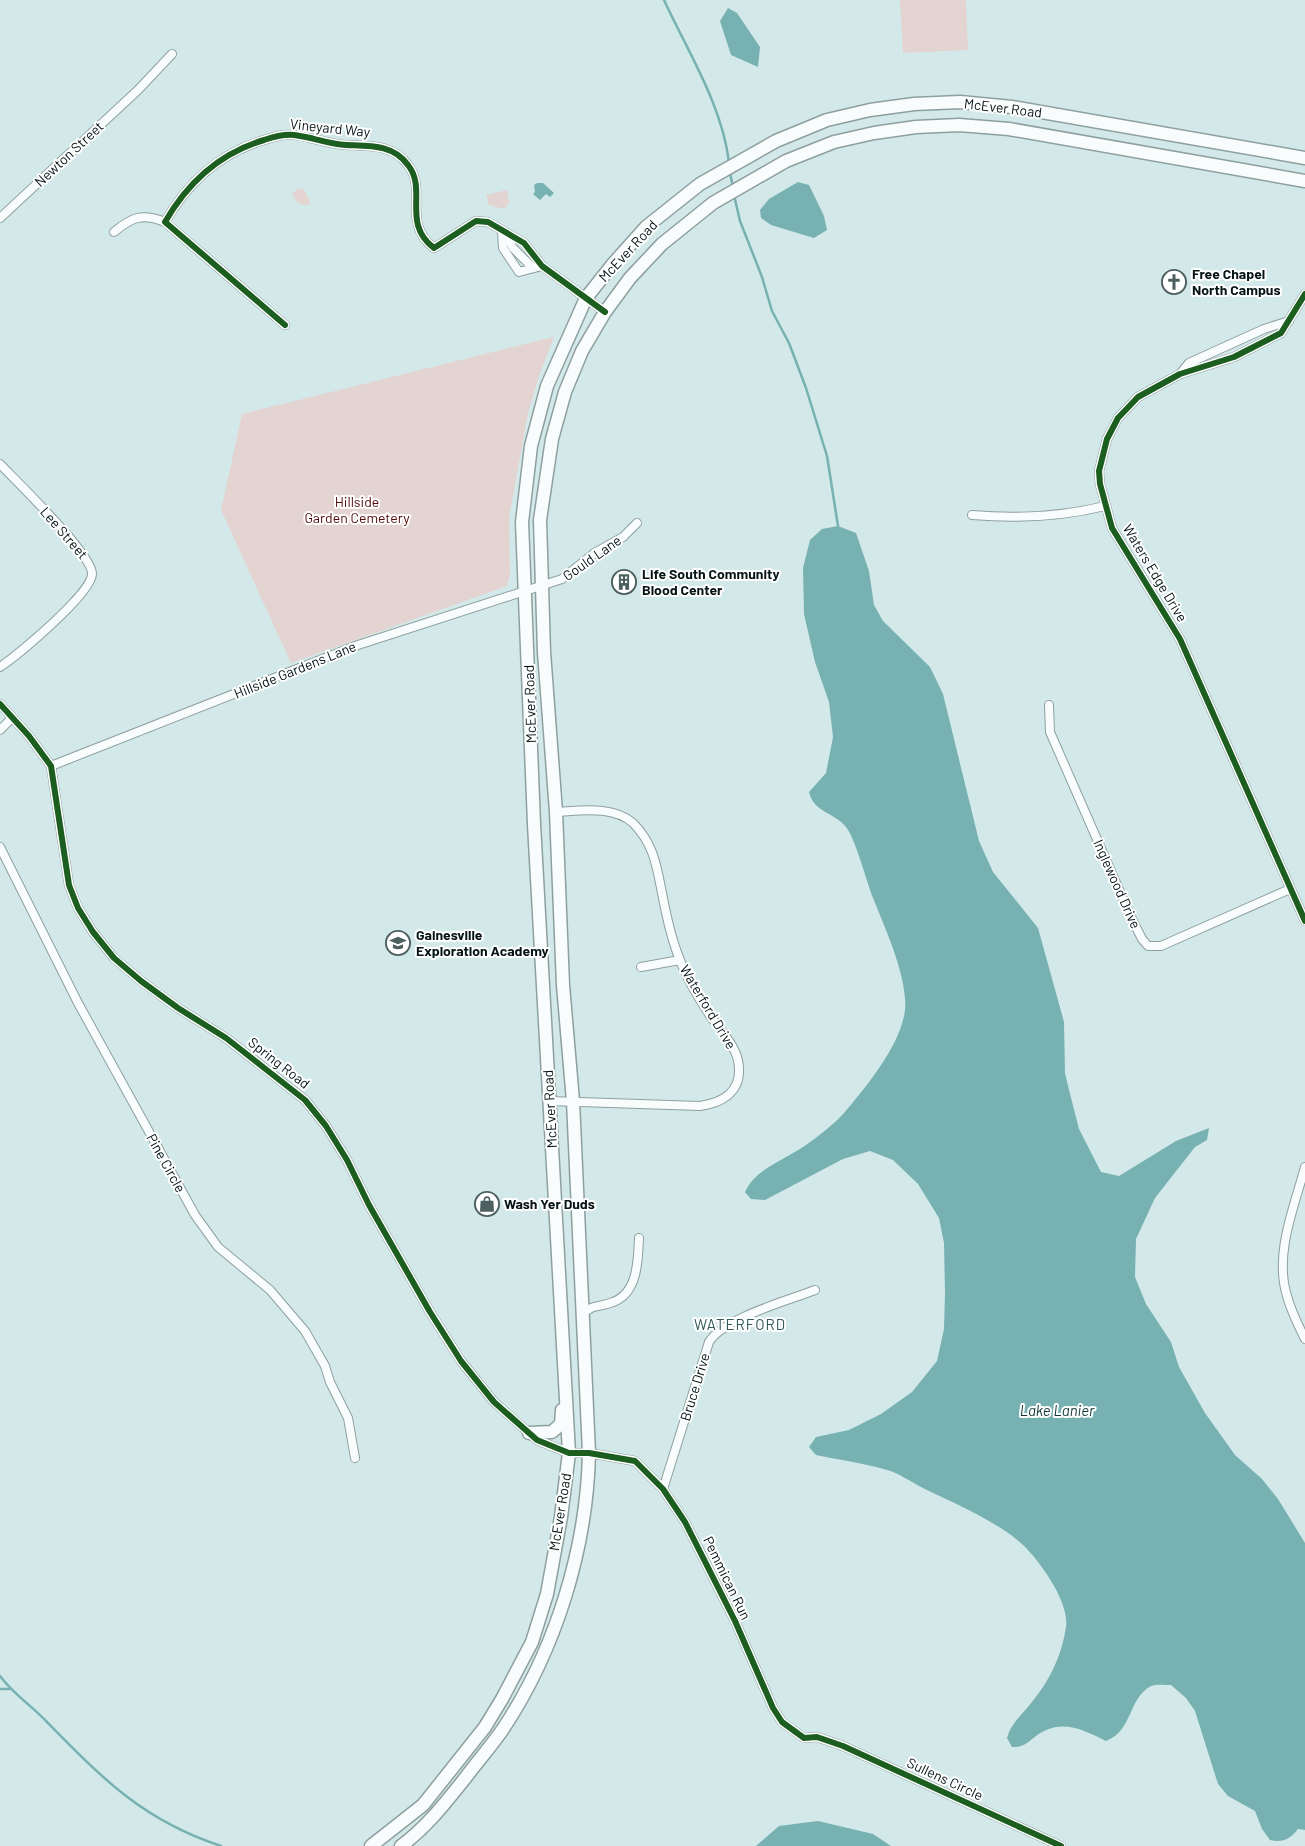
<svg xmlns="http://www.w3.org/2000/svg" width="1305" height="1846" font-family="Barlow,sans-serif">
<rect width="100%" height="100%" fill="#d3e9e9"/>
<g fill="#e4d4d1">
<polygon points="900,0 966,0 968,50 903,53"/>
<path d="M298 188 304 190 310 201 309 205C299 205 296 202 292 194Z"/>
<polygon points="507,190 509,203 504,209 489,205 486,195"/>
<polygon points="554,337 540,373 528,413 509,519 510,574 507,586 291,663 221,510 242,414"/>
</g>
<g fill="#77b1b2">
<polygon points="728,8 737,13 760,47 758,67 731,55 720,21"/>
<polygon points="798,182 809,185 824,216 827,230 814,238 771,225 761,218 760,210 769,199"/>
<polygon points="537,183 543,183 554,193 550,197 546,194 540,200 533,194 535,192 534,185"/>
<path d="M838 526 856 533 869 571 874 605 883 621 930 667 943 694 979 841 993 872 1038 928 1064 1022 1065 1073 1069 1090 1079 1129 1101 1172 1119 1176 1176 1141 1209 1128 1207 1140 1195 1147 1155 1198 1136 1239 1135 1277 1146 1304 1171 1342 1179 1367 1205 1413 1235 1455 1262 1479 1278 1499 1305 1543V1830L1298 1829C1290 1839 1283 1843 1270 1840L1262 1829 1255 1811 1228 1796 1218 1784 1195 1711 1186 1698 1171 1685C1165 1685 1156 1684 1151 1686 1128 1698 1133 1731 1106 1741 1082 1729 1060 1718 1036 1736 1028 1742 1023 1748 1012 1747L1007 1738C1011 1723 1022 1715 1032 1702 1050 1680 1062 1655 1066 1627 1070 1603 1040 1561 1023 1545 999 1522 951 1502 921 1487 910 1481 898 1473 887 1470 864 1463 839 1460 816 1455L809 1447 816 1437 849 1430 881 1414 912 1392 937 1361 944 1329 945 1293 944 1243 939 1218 918 1184 893 1160 870 1151 843 1159 765 1200 751 1199 745 1192C756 1168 785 1160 806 1145 819 1136 834 1124 844 1113 866 1087 901 1045 905 1010 908 978 885 928 873 898 867 882 855 838 846 827 834 812 814 813 809 792L826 773 833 737 829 702 815 662 804 614 803 568 810 540 822 529Z"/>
<polygon points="818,1821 873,1834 891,1846 756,1846 779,1826"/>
</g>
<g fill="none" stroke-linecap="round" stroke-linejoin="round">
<g stroke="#77b1b2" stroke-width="2.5">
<path d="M664 0C688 52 722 105 729 162"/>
<polyline points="730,173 733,187"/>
<polyline points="734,195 740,221 762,277 772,311 789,343 806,388 827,456 838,526"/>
<path d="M0 1676C13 1694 31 1705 46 1721 102 1778 142 1820 221 1846"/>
<polyline points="0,1689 9,1689"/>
</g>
<defs>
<g id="street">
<polyline points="0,218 138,90 172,54"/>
<polyline points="502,231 503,248 519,272 542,266"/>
<path d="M114 232C132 217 142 213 165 222"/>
<polyline points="503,232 513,248 533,268"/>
<polyline points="1305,294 1281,333 1234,357 1180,374 1138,397 1118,418 1107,439 1099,471 1100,484 1112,528 1180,639 1305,921"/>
<path d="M285 325 165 222C188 182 220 153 264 140 273 137 285 134 294 135 312 137 328 144 346 145 369 146 393 144 408 165 428 190 401 223 434 248L476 221 488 222 524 243 542 266 605 312"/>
<polyline points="1180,374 1189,363 1264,329 1289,321"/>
<path d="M0 464C16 481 93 555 92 574 92 593 18 655 0 667"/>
<path d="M972 515C1018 519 1060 517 1105 506"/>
<polyline points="0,704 29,736 51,766 69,885 78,908 93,932 114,958 141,981 178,1008 226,1038 305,1100 326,1126 347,1160 369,1205 430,1312 461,1361 494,1402 537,1440 569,1453 589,1453 635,1461 663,1489 685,1522 735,1621 773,1708 782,1722 804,1738 817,1737 843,1746 1061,1846"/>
<polyline points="1049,705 1050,732 1131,917 1142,939 1148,946 1161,946 1290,889"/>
<polyline points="0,730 12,718"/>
<polyline points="51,766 358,645 562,579 596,552 623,537 637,523"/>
<polyline points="0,847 78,1003 195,1215 218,1247 270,1290 305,1331 325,1366 330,1382 348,1418 355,1458"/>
<polyline points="641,967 680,960"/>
<path d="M549 1101 700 1106C721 1103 740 1093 739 1069 739 1047 720 1031 709 1014 698 997 687 979 680 960 672 941 667 919 663 898 657 869 655 845 633 823 613 805 580 811 556 812"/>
<path d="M1305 1167C1294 1208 1274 1254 1287 1296 1291 1311 1298 1325 1305 1339"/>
<path d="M582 1315C593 1303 599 1308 613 1302 638 1293 638 1260 639 1238"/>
<path d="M663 1489 709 1342C724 1318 787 1301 815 1290"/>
</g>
<g id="primary">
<polyline points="529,1433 552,1432 561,1424 562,1410"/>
<polyline points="371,1846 423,1805 485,1727 502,1699 532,1642 547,1594 561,1517 569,1453 534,824 522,522 531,446 547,386 586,298 613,264 646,227 700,184 776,141 827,120 870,110 914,104 960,102 1012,107 1305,158"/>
<path d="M401 1846C427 1827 446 1802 466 1777 478 1761 492 1745 503 1729 556 1649 587 1548 589 1453L573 1101 563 985 556 812 544 652 540 520 552 439 565 392 582 351 605 312 630 278 662 244 713 203 786 161 834 142 874 133 916 127 959 125 1009 129 1305 181"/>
</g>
</defs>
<use href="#street" stroke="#8e9f9f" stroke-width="10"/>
<use href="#primary" stroke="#8e9f9f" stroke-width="15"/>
<use href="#street" stroke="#f8fcfc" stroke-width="8"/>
<use href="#primary" stroke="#f8fcfc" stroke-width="12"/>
<defs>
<g id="cycleway">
<polyline points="1305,294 1281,333 1234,357 1180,374 1138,397 1118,418 1107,439 1099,471 1100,484 1112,528 1180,639 1305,921"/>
<path d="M285 325 165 222C188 182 220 153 264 140 273 137 285 134 294 135 312 137 328 144 346 145 369 146 393 144 408 165 428 190 401 223 434 248L476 221 488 222 524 243 542 266 605 312"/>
<polyline points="0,704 29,736 51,766 69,885 78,908 93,932 114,958 141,981 178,1008 226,1038 305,1100 326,1126 347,1160 369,1205 430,1312 461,1361 494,1402 537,1440 569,1453 589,1453 635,1461 663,1489 685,1522 735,1621 773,1708 782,1722 804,1738 817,1737 843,1746 1061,1846"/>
</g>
</defs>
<use href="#cycleway" stroke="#fff" stroke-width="9"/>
<use href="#cycleway" stroke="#1b5e20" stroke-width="6"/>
</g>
<defs>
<symbol id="church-ring" viewBox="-11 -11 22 22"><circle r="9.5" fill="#fff" stroke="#4d5f5f" stroke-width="1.5"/><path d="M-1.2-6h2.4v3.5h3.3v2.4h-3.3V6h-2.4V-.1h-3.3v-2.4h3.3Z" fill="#4d5f5f"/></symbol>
<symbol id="building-ring" viewBox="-11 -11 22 22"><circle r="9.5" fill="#fff" stroke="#4d5f5f" stroke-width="1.5"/><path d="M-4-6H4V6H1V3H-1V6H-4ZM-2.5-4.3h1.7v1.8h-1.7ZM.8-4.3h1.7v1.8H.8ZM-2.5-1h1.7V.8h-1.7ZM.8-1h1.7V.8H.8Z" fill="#4d5f5f"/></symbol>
<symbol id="school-ring" viewBox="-11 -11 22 22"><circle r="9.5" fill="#fff" stroke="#4d5f5f" stroke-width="1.5"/><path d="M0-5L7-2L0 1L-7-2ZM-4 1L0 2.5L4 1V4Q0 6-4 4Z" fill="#4d5f5f"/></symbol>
<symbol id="shop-ring" viewBox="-11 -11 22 22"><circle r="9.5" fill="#fff" stroke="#4d5f5f" stroke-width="1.5"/><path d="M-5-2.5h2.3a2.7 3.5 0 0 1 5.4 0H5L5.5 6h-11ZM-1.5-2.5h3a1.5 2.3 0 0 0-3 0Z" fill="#4d5f5f"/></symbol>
</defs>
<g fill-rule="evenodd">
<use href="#church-ring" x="1160" y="268" width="28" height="28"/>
<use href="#building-ring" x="610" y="568" width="28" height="28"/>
<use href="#school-ring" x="384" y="929" width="28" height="28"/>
<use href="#shop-ring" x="473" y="1190" width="28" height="28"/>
</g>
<g text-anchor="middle" stroke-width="4" stroke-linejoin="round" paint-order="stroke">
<g font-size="14" fill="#051415" stroke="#fff">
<text transform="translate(1003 108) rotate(7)" y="5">McEver Road</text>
<text transform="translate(330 128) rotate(6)" y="5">Vineyard Way</text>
<text transform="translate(69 154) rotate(-43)" y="5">Newton Street</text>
<text transform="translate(628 251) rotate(-47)" y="5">McEver Road</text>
<text transform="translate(64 533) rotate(49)" y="5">Lee Street</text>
<text transform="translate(592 558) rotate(-35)" y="5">Gould Lane</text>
<text transform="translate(1155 573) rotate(59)" y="5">Waters Edge Drive</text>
<text transform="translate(295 670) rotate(-22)" y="5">Hillside Gardens Lane</text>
<text transform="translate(530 704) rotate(-92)" y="5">McEver Road</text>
<text transform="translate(1117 884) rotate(66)" y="5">Inglewood Drive</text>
<text transform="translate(708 1007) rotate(59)" y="5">Waterford Drive</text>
<text transform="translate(279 1063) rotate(38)" y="5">Spring Road</text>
<text transform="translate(550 1109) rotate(-93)" y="5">McEver Road</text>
<text transform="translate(166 1163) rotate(61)" y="5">Pine Circle</text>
<text transform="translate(695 1387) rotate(-73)" y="5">Bruce Drive</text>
<text transform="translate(560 1512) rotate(-81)" y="5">McEver Road</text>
<text transform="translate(727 1578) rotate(64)" y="5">Pemmican Run</text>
<text transform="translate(945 1779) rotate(25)" y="5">Sullens Circle</text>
</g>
<g font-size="14" font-weight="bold" fill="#051415" stroke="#fff" text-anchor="start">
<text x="1192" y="279">Free Chapel<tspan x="1192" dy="16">North Campus</tspan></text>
<text x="642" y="579">Life South Community<tspan x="642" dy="16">Blood Center</tspan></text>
<text x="416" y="940">Gainesville<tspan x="416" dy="16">Exploration Academy</tspan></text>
<text x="504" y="1209">Wash Yer Duds</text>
</g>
<g font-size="14" fill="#520a09" stroke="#fff">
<text x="357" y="507">Hillside<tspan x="357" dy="16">Garden Cemetery</tspan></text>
</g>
<g font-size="15" letter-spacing="1" fill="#315757" stroke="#fff">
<text x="740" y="1330">WATERFORD</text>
</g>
<g font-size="15" font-style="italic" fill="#123737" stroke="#fff">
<text x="1057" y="1416">Lake Lanier</text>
</g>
</g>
</svg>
